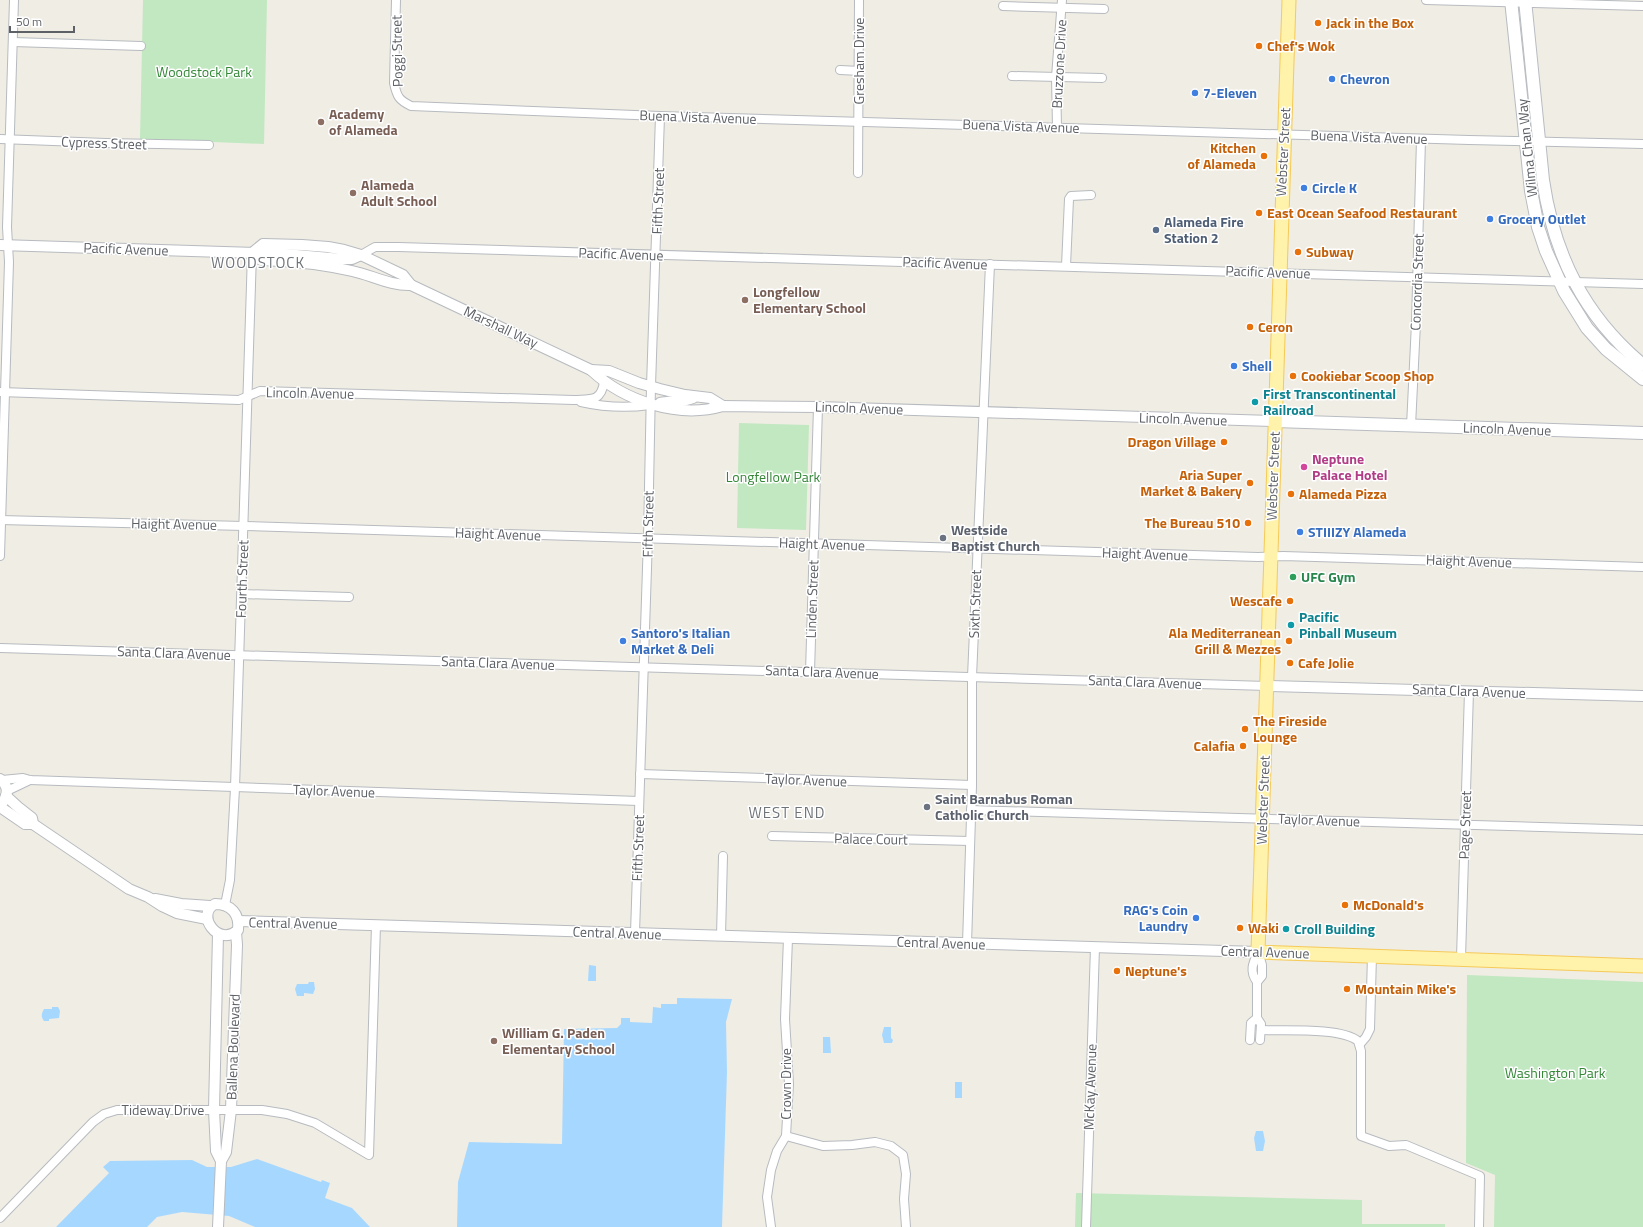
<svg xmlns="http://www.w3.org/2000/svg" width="1643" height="1227" font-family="'Titillium Web',sans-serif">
<rect width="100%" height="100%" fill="#f0ede5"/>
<g fill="#c1e8c1">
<polygon points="143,0 267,0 264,144 140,139"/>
<polygon points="739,423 809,425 806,530 737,528"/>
<polygon points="1467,975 1643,982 1643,1227 1494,1227 1495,1175 1466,1163"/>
<polygon points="1076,1193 1362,1200 1362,1224 1445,1224 1445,1227 1075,1227"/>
</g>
<g fill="#a6d8ff">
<polygon points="589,965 596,966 596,981 588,981"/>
<polygon points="309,982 314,982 315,989 313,994 304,993 304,996 297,996 295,989 297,984 308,984"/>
<polygon points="677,998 732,999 726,1022 727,1072 722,1227 457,1227 458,1182 469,1142 562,1144 564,1029 617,1028 621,1024 621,1018 630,1018 630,1022 652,1023 653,1007 661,1008 661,1004 677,1004"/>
<path d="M52 1007H58L60 1011 59 1018 49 1019V1021H44C41 1017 41 1014 44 1009H52Z"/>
<polygon points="884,1027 891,1027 891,1038 893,1040 892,1043 884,1043 882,1035"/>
<polygon points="823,1037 830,1037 831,1053 823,1053"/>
<rect x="955" y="1082" width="7" height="16"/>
<polygon points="1256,1131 1263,1131 1265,1141 1263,1151 1256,1151 1254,1138"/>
<polygon points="257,1159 321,1182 322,1180 330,1183 325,1198 352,1208 370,1227 255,1227 229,1216 182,1212 157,1217 147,1227 56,1227 109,1173 103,1167 110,1161 192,1160 207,1167 231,1167"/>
</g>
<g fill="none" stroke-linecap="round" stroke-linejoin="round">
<defs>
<g id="minor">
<path d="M396 0 394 83C397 97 399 100 411 106L660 116 1469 140 1643 144"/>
<polyline points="1426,0 1643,6"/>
<polyline points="1003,6 1104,9"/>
<polyline points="13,42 141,46"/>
<polyline points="840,70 860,71"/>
<polyline points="1012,76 1102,78"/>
<polyline points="1057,127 1056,77 1062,0"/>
<polyline points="0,139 106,143 209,145"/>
<polyline points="858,173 859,0"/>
<polyline points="361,255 375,247 398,247 1643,284"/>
<polyline points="1066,266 1069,199 1071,196 1091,195"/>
<path d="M0 392 239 400 260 391 574 400C591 399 601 402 604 382"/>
<path d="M581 402C603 407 628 408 650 405"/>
<polyline points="1411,426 1416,323 1421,139"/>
<polyline points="0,520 244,526 1258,557 1283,556 1643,567"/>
<polyline points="0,556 9,262 7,227 14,0"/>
<polyline points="242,594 349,597"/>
<polyline points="0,648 1267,686"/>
<polyline points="810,672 818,407"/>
<polyline points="640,774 972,785"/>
<polyline points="2,780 23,778 30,780 639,801"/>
<polyline points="7,791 30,780"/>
<polyline points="971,810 1643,830"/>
<polyline points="772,836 970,841"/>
<polyline points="225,905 230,880 235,788 252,253"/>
<polyline points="635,933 648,538 651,386 660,116"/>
<polyline points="721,936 723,856"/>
<polyline points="967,944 972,785 972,677 990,264"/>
<polyline points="1258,952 1262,965 1262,976 1257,982 1257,1018 1261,1024 1260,1040"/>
<polyline points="1461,958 1469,691"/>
<path d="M1257 982C1249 971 1253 963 1258 952"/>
<path d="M1261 1030C1283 1031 1341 1027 1358 1041L1361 1051V1136L1389 1146 1406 1145 1480 1176 1479 1227"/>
<polyline points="1250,1040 1251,1023 1257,1018"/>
<polyline points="1360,1044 1366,1037 1370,1029 1372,955"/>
<polyline points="786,1136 823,1146 852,1145 875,1142 891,1146 903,1155 906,1174 904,1199 906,1227"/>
<polyline points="0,1218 93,1122 104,1114 117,1110 262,1110 287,1114 315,1123 369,1155 376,925"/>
<polyline points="771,1227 767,1197 771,1170 777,1151 786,1136 787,1118 789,1084 785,1019 788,938"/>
<polyline points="1086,1227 1095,947"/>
</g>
<g id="tertiary">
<polyline points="0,245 285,254 341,259 352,259 361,255"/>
<path d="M252 253 263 244 302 245 328 247 344 250 361 255 403 275 411 285 591 370C624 401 678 419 723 406L818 407 1275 421"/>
<path d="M257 257 261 260C291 261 322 264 352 271 371 275 391 286 411 285"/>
<polyline points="591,370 609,371 639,383 660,389 685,395 710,398 723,406"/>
<path d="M660 403C671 401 683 402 693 398"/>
<polyline points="1267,686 1643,696"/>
<path d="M0 779C8 785 9 793 3 802"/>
<polyline points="6,796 18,807 32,818 33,824"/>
<polyline points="0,807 25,824 33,824 129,889 148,897 162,906 177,913 207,919"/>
<polyline points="155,899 181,904 210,906"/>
<path d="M215 904C231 904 240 914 238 930 218 948 195 914 215 904Z"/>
<polyline points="238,921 1258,952"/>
<polyline points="218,934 214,1110 216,1151 221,1161"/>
<polyline points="218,1227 221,1161 226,1152 231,1110 237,945 236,932"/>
</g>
<g id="secondary">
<polyline points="1511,0 1531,191 1538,227 1546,251 1564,291 1587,328 1606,349 1643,379"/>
<path d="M1525 0 1543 180C1554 255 1584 316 1643 365"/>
<polyline points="1275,421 1643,433"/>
</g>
<polyline id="primary" points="1289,0 1258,952 1643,966"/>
</defs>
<use href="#minor" stroke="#b7bbbf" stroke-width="10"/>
<use href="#tertiary" stroke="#b7bbbf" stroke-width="12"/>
<use href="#secondary" stroke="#b8bcc1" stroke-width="14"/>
<use href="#primary" stroke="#f5ca58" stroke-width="15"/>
<use href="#minor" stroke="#fff" stroke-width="8"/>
<use href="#tertiary" stroke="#fff" stroke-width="10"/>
<use href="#secondary" stroke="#fff" stroke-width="12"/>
<use href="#primary" stroke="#fff2ab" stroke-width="13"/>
</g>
<g fill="#e8710a" stroke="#fff" stroke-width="1.5">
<circle cx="1318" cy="23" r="4"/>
<circle cx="1259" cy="46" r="4"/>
<circle cx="1264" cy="156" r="4"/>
<circle cx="1259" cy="213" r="4"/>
<circle cx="1298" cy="252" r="4"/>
<circle cx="1250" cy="327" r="4"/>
<circle cx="1293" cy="376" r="4"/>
<circle cx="1224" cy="442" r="4"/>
<circle cx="1250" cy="483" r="4"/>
<circle cx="1291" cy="494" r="4"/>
<circle cx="1248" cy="523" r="4"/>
<circle cx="1290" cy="601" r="4"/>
<circle cx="1289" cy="641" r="4"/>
<circle cx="1290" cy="663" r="4"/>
<circle cx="1245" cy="729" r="4"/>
<circle cx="1243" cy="746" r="4"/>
<circle cx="1345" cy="905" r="4"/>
<circle cx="1240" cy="928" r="4"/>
<circle cx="1117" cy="971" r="4"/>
<circle cx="1347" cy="989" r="4"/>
</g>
<g fill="#3f7fe0" stroke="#fff" stroke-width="1.5">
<circle cx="1332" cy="79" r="4"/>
<circle cx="1195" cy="93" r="4"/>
<circle cx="1304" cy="188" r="4"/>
<circle cx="1490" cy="219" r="4"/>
<circle cx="1234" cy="366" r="4"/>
<circle cx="1300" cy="532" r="4"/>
<circle cx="623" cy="641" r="4"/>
<circle cx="1196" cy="918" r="4"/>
</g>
<g fill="#8d6e63" stroke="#fff" stroke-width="1.5">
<circle cx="321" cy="122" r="4"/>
<circle cx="353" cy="193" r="4"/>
<circle cx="745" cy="300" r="4"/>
<circle cx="494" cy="1041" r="4"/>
</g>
<circle fill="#5c6f8a" stroke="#fff" stroke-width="1.5" cx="1156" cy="230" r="4"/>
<g fill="#0f9aa8" stroke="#fff" stroke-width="1.5">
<circle cx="1255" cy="402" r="4"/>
<circle cx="1291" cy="625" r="4"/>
<circle cx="1286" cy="929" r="4"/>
</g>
<circle fill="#d1479c" stroke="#fff" stroke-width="1.5" cx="1304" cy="467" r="4"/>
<g fill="#6b7280" stroke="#fff" stroke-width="1.5">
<circle cx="943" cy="538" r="4"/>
<circle cx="927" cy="807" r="4"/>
</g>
<circle fill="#2e9e5b" stroke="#fff" stroke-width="1.5" cx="1293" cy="577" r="4"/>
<g text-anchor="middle" stroke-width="3" stroke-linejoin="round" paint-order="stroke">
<g font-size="14" font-weight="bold" fill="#c56008" stroke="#fff" text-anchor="start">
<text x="1326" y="28">Jack in the Box</text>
<text x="1267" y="51">Chef's Wok</text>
<text x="1256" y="153" text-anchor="end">Kitchen<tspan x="1256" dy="16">of Alameda</tspan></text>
<text x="1267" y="218">East Ocean Seafood Restaurant</text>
<text x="1306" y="257">Subway</text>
<text x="1258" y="332">Ceron</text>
<text x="1301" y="381">Cookiebar Scoop Shop</text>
<text x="1216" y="447" text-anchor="end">Dragon Village</text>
<text x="1242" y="480" text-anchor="end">Aria Super<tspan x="1242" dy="16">Market &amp; Bakery</tspan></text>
<text x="1299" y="499">Alameda Pizza</text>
<text x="1240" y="528" text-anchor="end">The Bureau 510</text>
<text x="1282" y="606" text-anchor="end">Wescafe</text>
<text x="1281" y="638" text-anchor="end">Ala Mediterranean<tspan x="1281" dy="16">Grill &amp; Mezzes</tspan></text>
<text x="1298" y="668">Cafe Jolie</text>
<text x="1253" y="726">The Fireside<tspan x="1253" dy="16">Lounge</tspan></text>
<text x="1235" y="751" text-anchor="end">Calafia</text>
<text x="1353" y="910">McDonald's</text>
<text x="1248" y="933">Waki</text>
<text x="1125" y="976">Neptune's</text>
<text x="1355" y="994">Mountain Mike's</text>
</g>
<g font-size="14" fill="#5d6166" stroke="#fff">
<text transform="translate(397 51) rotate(-91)" y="5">Poggi Street</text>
<text transform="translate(859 61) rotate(-90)" y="5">Gresham Drive</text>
<text transform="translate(1059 64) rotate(-87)" y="5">Bruzzone Drive</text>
<text transform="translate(698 117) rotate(2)" y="5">Buena Vista Avenue</text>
<text transform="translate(1021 126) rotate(2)" y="5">Buena Vista Avenue</text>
<text transform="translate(1369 137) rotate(2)" y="5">Buena Vista Avenue</text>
<text transform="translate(104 143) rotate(2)" y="5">Cypress Street</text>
<text transform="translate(1527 148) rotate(-96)" y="5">Wilma Chan Way</text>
<text transform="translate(1283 152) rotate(-87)" y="5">Webster Street</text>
<text transform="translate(658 201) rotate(-88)" y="5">Fifth Street</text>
<text transform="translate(126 249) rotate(2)" y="5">Pacific Avenue</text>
<text transform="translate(621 254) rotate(2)" y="5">Pacific Avenue</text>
<text transform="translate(945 263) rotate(2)" y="5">Pacific Avenue</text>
<text transform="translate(1268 272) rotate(2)" y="5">Pacific Avenue</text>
<text transform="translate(1417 282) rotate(-88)" y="5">Concordia Street</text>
<text transform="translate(501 327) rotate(25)" y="5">Marshall Way</text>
<text transform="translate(310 393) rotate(1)" y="5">Lincoln Avenue</text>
<text transform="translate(859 408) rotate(2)" y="5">Lincoln Avenue</text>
<text transform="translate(1183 419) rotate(2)" y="5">Lincoln Avenue</text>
<text transform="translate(1507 429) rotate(2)" y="5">Lincoln Avenue</text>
<text transform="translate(1273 476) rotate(-88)" y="5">Webster Street</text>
<text transform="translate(174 524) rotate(1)" y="5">Haight Avenue</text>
<text transform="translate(648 524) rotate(-89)" y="5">Fifth Street</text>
<text transform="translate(498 534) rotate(2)" y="5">Haight Avenue</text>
<text transform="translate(822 544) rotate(2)" y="5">Haight Avenue</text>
<text transform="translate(1145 554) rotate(2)" y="5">Haight Avenue</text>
<text transform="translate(1469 561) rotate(2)" y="5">Haight Avenue</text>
<text transform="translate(242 579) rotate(-88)" y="5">Fourth Street</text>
<text transform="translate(812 599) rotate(-88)" y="5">Linden Street</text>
<text transform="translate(975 604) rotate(-88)" y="5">Sixth Street</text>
<text transform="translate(174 653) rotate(2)" y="5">Santa Clara Avenue</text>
<text transform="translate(498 663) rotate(2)" y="5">Santa Clara Avenue</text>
<text transform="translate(822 672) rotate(2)" y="5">Santa Clara Avenue</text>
<text transform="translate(1145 682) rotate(2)" y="5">Santa Clara Avenue</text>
<text transform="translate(1469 691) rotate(2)" y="5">Santa Clara Avenue</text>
<text transform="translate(806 780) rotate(2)" y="5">Taylor Avenue</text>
<text transform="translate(334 791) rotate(2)" y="5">Taylor Avenue</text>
<text transform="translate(1263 800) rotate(-88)" y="5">Webster Street</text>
<text transform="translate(1319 820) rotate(2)" y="5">Taylor Avenue</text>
<text transform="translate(1465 825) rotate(-88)" y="5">Page Street</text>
<text transform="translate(871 839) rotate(1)" y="5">Palace Court</text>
<text transform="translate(638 848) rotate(-88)" y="5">Fifth Street</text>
<text transform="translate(293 923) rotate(1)" y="5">Central Avenue</text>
<text transform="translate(617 933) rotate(2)" y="5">Central Avenue</text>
<text transform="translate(941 943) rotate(2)" y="5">Central Avenue</text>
<text transform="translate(1265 952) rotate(2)" y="5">Central Avenue</text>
<text transform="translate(233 1047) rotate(-88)" y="5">Ballena Boulevard</text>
<text transform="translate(786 1084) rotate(-90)" y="5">Crown Drive</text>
<text transform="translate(1090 1087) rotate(-88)" y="5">McKay Avenue</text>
<text x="163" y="1115">Tideway Drive</text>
</g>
<g font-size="14" fill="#338737" stroke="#fff">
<text x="204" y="77">Woodstock Park</text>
<text x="773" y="482">Longfellow Park</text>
<text x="1555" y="1078">Washington Park</text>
</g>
<g font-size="14" font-weight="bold" fill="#366cbe" stroke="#fff" text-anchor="start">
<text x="1340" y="84">Chevron</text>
<text x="1203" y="98">7-Eleven</text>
<text x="1312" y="193">Circle K</text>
<text x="1498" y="224">Grocery Outlet</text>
<text x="1242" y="371">Shell</text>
<text x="1308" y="537">STIIIZY Alameda</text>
<text x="631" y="638">Santoro's Italian<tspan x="631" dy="16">Market &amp; Deli</tspan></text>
<text x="1188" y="915" text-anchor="end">RAG's Coin<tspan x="1188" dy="16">Laundry</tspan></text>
</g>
<g font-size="14" font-weight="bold" fill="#785e54" stroke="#fff" text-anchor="start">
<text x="329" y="119">Academy<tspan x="329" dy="16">of Alameda</tspan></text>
<text x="361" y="190">Alameda<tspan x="361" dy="16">Adult School</tspan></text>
<text x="753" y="297">Longfellow<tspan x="753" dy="16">Elementary School</tspan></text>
<text x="502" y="1038">William G. Paden<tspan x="502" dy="16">Elementary School</tspan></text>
</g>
<g font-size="14" font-weight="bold" fill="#4e5e75" stroke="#fff" text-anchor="start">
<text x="1164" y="227">Alameda Fire<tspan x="1164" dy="16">Station 2</tspan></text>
</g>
<g font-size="14" font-weight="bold" fill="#0d838f" stroke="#fff" text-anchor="start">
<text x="1263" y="399">First Transcontinental<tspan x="1263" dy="16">Railroad</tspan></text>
<text x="1299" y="622">Pacific<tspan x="1299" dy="16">Pinball Museum</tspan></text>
<text x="1294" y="934">Croll Building</text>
</g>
<g font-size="14" font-weight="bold" fill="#b23c85" stroke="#fff" text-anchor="start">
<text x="1312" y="464">Neptune<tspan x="1312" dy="16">Palace Hotel</tspan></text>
</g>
<g font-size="14" font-weight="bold" fill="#5b616d" stroke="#fff" text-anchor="start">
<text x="951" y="535">Westside<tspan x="951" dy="16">Baptist Church</tspan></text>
<text x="935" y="804">Saint Barnabus Roman<tspan x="935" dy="16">Catholic Church</tspan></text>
</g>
<g font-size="14" font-weight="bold" fill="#27864d" stroke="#fff" text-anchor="start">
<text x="1301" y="582">UFC Gym</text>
</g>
<g font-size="15" letter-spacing="1" fill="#6e7378" stroke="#fff">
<text x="258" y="268">WOODSTOCK</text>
<text x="787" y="818">WEST END</text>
</g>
</g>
<path d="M10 26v6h64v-6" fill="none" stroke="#5d6166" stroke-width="2"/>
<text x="16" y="26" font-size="12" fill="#5d6166" stroke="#ffffff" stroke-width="3" paint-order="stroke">50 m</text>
</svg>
